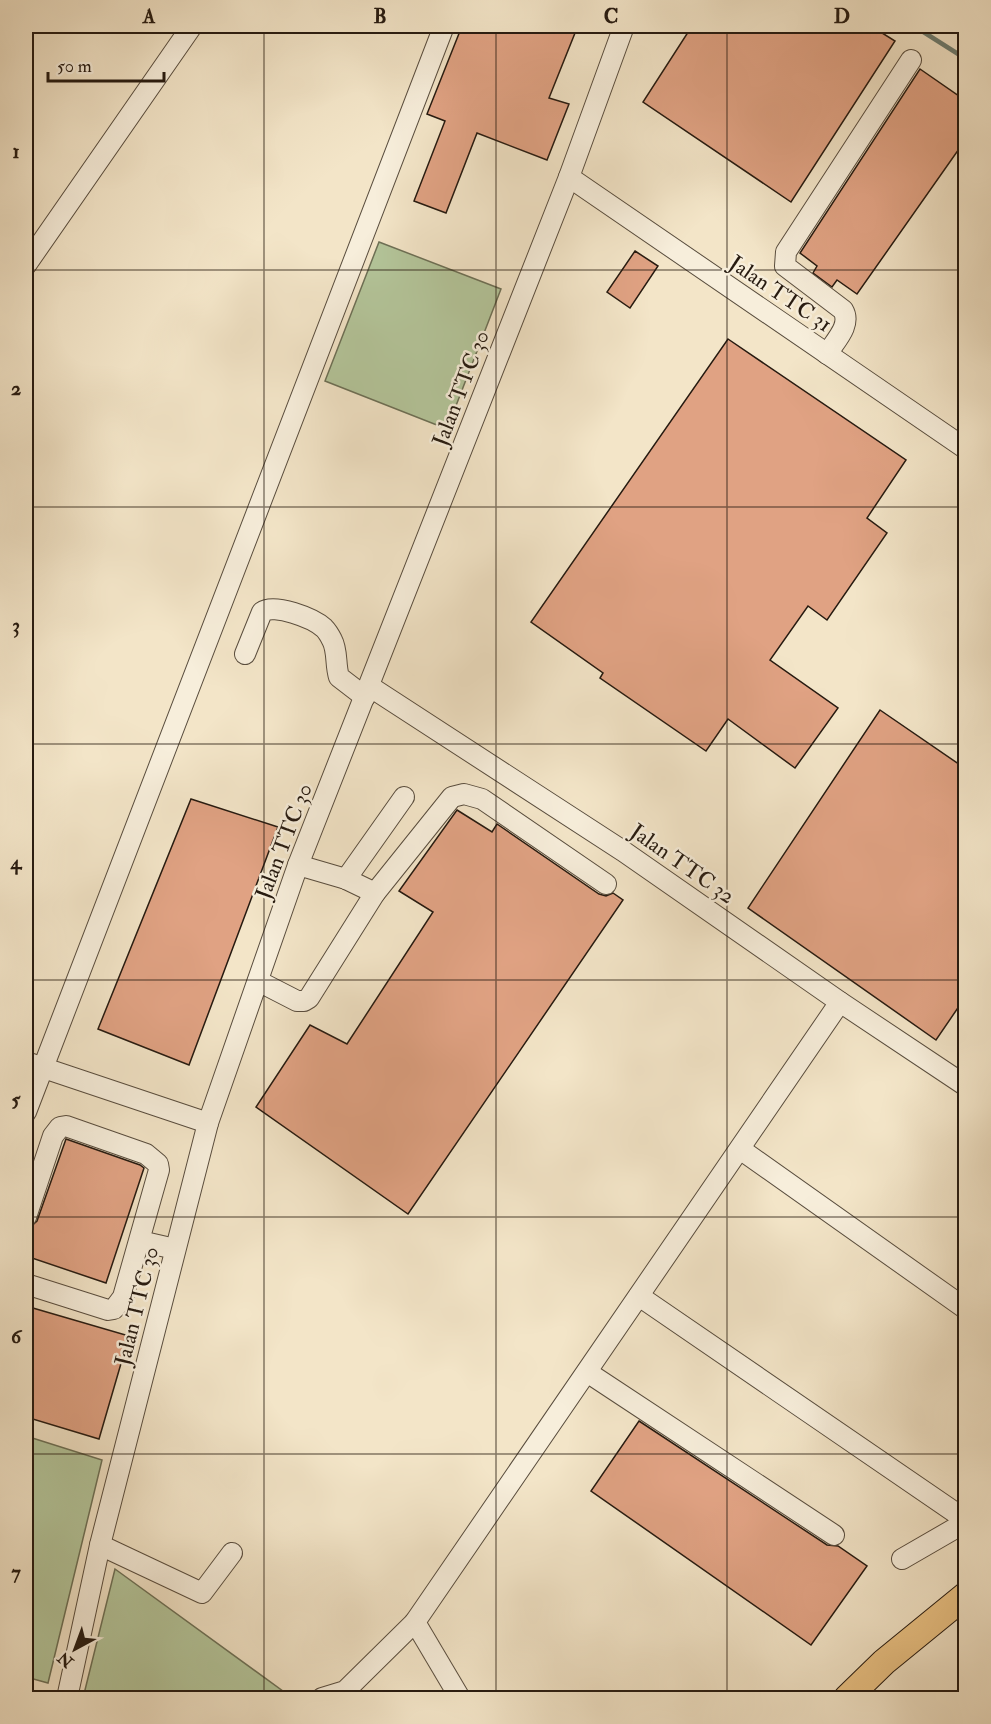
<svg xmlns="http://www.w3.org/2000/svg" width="991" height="1724" font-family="'IM FELL Double Pica',serif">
<rect width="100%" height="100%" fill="#f3e5c8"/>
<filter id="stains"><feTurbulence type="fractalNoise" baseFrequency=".00333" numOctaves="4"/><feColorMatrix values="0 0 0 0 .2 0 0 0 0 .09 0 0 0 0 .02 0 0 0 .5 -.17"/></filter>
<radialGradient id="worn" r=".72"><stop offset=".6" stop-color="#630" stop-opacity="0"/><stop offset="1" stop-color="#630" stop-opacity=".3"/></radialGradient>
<g fill="#b4c69b" stroke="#6d7056" stroke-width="1.5">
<polygon points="379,242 501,289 447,429 325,381"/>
<polygon points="26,1436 102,1460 48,1683 26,1677"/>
<polygon points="115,1569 287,1694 83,1698"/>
</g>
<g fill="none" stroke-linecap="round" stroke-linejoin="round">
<polyline stroke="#6d7d71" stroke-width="4.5" points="914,26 966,59"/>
</g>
<g fill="#e0a283" stroke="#261a10" stroke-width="1.5">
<polygon points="462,26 569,26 577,28 549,98 569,104 547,160 477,133 446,213 414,201 445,121 427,114"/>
<polygon points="692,26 871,26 895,41 791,202 643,102"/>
<polygon points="920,69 966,101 966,139 857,294 837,280 832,287 813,273 817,266 800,253"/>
<polygon points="635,251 658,266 630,308 607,292"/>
<polygon points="728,339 906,460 867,518 887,533 827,620 808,606 770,660 838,708 795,768 728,719 706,751 600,678 603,673 531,622"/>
<polygon points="880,710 966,769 966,996 936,1040 748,908"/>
<polygon points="191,799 278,827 189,1065 98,1029"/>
<polygon points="457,810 492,832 497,824 599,894 606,896 613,893 623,900 408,1214 256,1107 310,1025 347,1044 433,912 399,891"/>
<polygon points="66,1139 140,1165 144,1168 106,1283 26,1256 26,1240 29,1228 37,1221"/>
<polygon points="26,1306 129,1336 99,1439 26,1417"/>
<polygon points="639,1421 827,1545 838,1546 867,1566 811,1645 591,1491"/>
</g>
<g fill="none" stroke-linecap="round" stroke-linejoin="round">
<defs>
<g id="minor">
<polyline points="569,177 966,449"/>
<polyline points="26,265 192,26"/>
<path d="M827 354C835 341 852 325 843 310L785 266 786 252 911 60"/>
<path d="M245 654 262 612C274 603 313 618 324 628 327 631 330 636 332 640 338 651 335 665 339 677L365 697"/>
<polyline points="369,686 623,851 840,1002 966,1086"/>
<polyline points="346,879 404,797"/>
<polyline points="375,893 452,797 464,794 482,799 606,884"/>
<polyline points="258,981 297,1001 304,1001 309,998 375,893 346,879 298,865"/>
<polyline points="26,1062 208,1123"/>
<polyline points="26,1112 444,26"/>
<polyline points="740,1149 966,1309"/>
<polyline points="26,1217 53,1136 60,1127 66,1126 146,1154 158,1164 159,1170 123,1297 114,1309 108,1310 26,1284"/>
<polyline points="140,1241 175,1249"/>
<polyline points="639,1296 966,1520"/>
<polyline points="587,1372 834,1535"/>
<polyline points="100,1545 202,1593 232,1553"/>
<polyline points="902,1559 966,1522"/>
<polyline points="415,1622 460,1698"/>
<polyline points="67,1698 100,1545 208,1123 298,865 569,177 624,26"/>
<polyline points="322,1698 345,1691 415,1622 840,1002"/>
</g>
<polyline id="major" points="847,1698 884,1662 966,1595"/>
</defs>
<use href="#minor" stroke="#594d3e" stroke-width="22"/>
<use href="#major" stroke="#261a10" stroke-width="28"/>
<use href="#minor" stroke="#f7eedb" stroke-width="20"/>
<use href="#major" stroke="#eac284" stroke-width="26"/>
</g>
<path fill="none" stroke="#261a10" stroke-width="1.5" stroke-opacity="0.55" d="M264 26V1698M496 26V1698M727 26V1698M26 270H966M26 507H966M26 744H966M26 980H966M26 1217H966M26 1454H966"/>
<g text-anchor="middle" stroke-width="5" stroke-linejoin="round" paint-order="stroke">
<g font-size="22" fill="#261a10" stroke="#f7eedb">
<text transform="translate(781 293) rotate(34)" y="8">Jalan TTC 31</text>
<text transform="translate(460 388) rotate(-69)" y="8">Jalan TTC 30</text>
<text transform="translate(283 841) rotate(-69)" y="8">Jalan TTC 30</text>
<text transform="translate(683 863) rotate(35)" y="8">Jalan TTC 32</text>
<text transform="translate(136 1306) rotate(-76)" y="8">Jalan TTC 30</text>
</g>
</g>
<rect width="991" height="1724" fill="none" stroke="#f3e5c8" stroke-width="66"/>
<g transform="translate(75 1649) rotate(221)" stroke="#f7eedb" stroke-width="4.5" paint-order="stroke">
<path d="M0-4.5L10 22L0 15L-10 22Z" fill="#261a10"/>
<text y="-9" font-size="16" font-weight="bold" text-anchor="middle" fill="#261a10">N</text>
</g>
<path d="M48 72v9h116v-9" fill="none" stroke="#261a10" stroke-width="3"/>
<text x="57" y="72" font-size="18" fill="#261a10" stroke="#f7eedb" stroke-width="4.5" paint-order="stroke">50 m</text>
<rect x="33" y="33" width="925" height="1658" fill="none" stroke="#261a10" stroke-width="2"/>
<g font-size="20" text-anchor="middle" font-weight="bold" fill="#261a10">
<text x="149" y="23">A</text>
<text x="380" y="23">B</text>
<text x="611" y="23">C</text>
<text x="842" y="23">D</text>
<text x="16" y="158">1</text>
<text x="16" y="395">2</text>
<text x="16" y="632">3</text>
<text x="16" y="869">4</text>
<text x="16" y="1106">5</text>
<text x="16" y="1343">6</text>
<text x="16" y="1579">7</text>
</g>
<rect width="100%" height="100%" filter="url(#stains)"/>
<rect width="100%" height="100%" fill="url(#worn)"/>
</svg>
